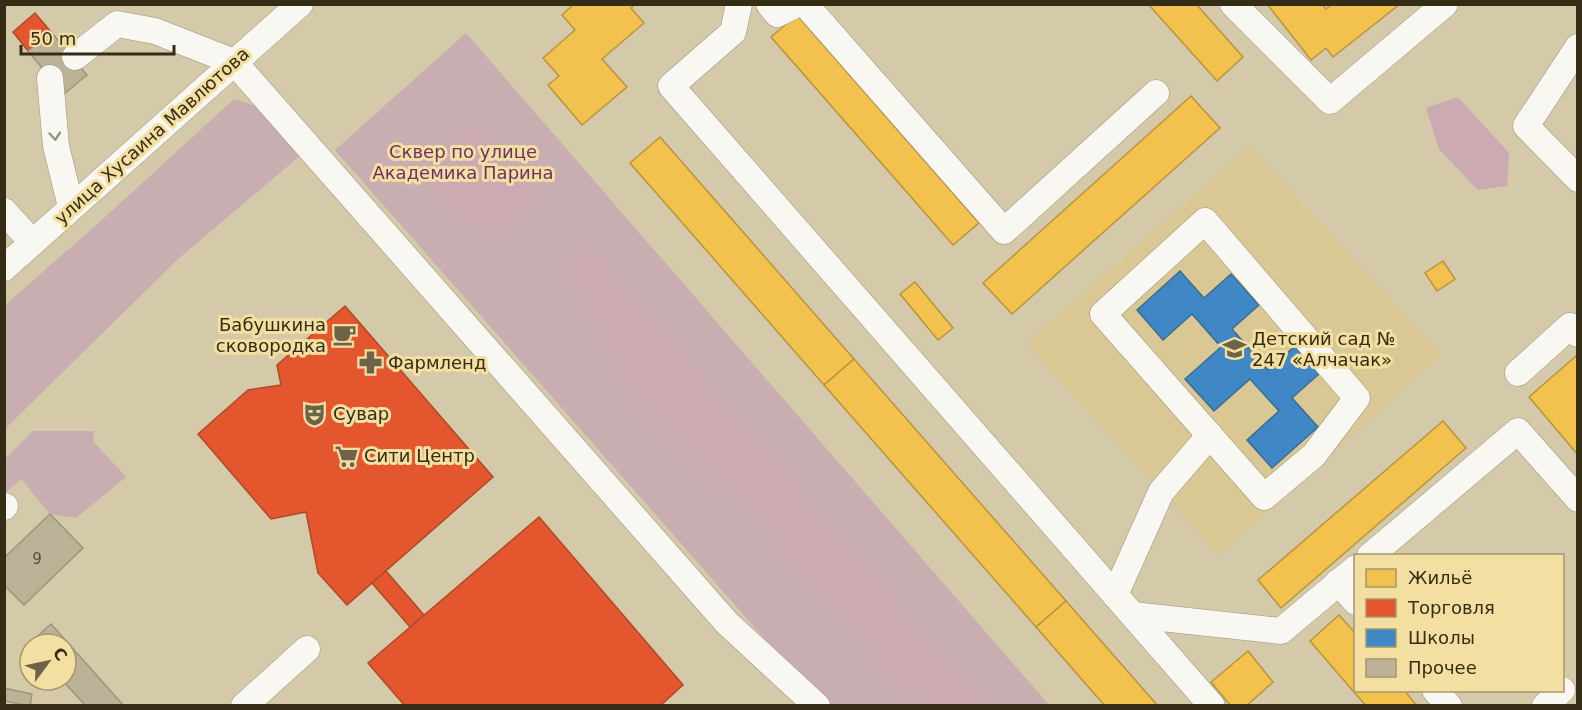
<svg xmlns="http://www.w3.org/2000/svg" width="1582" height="710" font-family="'DejaVu Sans',sans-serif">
<rect width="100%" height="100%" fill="#d4c9a8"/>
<polygon fill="#dac894" points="1250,146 1442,355 1219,556 1026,343"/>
<g fill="#c8aeb1">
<polygon points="466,33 1049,705 823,705 335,150"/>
<polygon points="234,99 265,109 302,154 178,259 5,429 5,305 103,219"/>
<polygon points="33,431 94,431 93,441 126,477 76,518 50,514 21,479 5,493 5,459"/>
</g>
<g fill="#cbaab2">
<polygon points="1458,97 1509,153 1507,186 1478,190 1439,149 1426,108"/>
<polygon points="457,127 491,134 539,198 500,229 464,220 434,189"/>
<polygon points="589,246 984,705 926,705 890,675 848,618 801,575 765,520 725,487 630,393 570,267"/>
</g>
<g fill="#f2c14e" stroke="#b9943d" stroke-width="1.5">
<polygon points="574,4 635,4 631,8 644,23 602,59 627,87 582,125 548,85 559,76 543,58 575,30 562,15"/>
<polygon points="1148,4 1196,4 1243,57 1217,81"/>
<polygon points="1267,4 1322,4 1326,9 1332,4 1400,4 1333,57 1326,48 1311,60"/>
<polygon points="797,15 979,223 953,245 771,37"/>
<polygon points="1191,96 1220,128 1012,314 983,283"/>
<polygon points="660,137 854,359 824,385 630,163"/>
<polygon points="1443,261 1455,279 1437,291 1425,273"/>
<polygon points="915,282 953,328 938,340 900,294"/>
<polygon points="1576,356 1578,358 1578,455 1529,397"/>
<polygon points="854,359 1066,601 1036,627 824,385"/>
<polygon points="1443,421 1466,448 1281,608 1258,580"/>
<polygon points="1066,601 1158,706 1105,706 1036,627"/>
<polygon points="1339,615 1356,634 1356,690 1404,690 1417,706 1366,706 1310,641"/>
<polygon points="1248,651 1273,682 1246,706 1231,706 1211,682"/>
</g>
<g fill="#e4572e" stroke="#af4a26" stroke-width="1.5">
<polygon points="35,13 51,32 28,51 13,32"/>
<polygon points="345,306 493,477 347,605 318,573 306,512 271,519 198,434 248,390 281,385 277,365"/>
<polygon points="539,517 683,685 660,706 405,706 368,663"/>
<polygon points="386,571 424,615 410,627 372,583"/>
</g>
<polygon fill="#3f88c5" stroke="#3c6c90" stroke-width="1.5" points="1180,271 1204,298 1231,274 1259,305 1232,329 1268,370 1295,346 1320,373 1292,398 1318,427 1272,468 1247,440 1279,411 1250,379 1214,411 1185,379 1221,347 1192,314 1163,340 1137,310"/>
<g fill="#bbb298" stroke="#9d947a" stroke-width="1.5">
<polygon points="51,32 87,75 64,94 28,51"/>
<polygon points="50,514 83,548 24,605 4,585 4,558"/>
<polygon points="51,624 124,706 86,706 62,680 66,680 66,644 29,644"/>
<polygon points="4,688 32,694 30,706 4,701"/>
</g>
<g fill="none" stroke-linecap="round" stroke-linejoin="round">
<defs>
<g id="minor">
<polyline points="739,4 733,32 671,86 1212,706"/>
<polyline points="769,4 777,14 797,4"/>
<polyline points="805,4 1004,231 1156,93"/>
<polyline points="1233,4 1330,101 1445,4"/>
<polyline points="1578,47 1526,126 1578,179"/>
<polyline points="75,57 117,24 155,31 234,62 727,623 817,706"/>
<polyline points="50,78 56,146 71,207"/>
<polyline points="4,211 32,242"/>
<polygon points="1205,221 1357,398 1314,455 1264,497 1103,314"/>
<polyline points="4,268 300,4"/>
<polyline points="1518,373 1570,326 1578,334"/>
<polyline points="4,507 5,506"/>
<polyline points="1370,556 1518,431 1578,499"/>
<polyline points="1338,582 1356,602"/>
<polyline points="1115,595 1161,492 1210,435"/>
<polyline points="1133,615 1281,631 1356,568"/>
<polyline points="1435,690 1449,706"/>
<polyline points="244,706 307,649"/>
<polyline points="1545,706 1562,690"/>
</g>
</defs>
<use href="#minor" stroke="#9b9379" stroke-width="27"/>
<use href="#minor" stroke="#f9f7f2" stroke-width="26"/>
</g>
<defs><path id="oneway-chevron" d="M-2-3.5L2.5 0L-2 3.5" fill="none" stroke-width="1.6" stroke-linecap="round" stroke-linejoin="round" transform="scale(1.5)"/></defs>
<use stroke="#969283" href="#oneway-chevron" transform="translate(55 136) rotate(85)"/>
<defs>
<symbol id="cafe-bare" viewBox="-9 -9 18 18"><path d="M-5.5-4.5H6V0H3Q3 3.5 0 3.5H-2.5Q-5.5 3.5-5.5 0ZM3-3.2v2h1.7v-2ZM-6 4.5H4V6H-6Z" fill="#6c6348" stroke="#f3dfa2" stroke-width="2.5" paint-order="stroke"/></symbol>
<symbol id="school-bare" viewBox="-9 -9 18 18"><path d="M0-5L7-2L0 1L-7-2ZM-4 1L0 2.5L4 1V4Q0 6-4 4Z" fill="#6c6348" stroke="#f3dfa2" stroke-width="2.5" paint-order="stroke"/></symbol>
<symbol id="pharmacy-bare" viewBox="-9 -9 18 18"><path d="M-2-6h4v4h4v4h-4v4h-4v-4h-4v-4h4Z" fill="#6c6348" stroke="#f3dfa2" stroke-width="2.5" paint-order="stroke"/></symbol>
<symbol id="theatre-bare" viewBox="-9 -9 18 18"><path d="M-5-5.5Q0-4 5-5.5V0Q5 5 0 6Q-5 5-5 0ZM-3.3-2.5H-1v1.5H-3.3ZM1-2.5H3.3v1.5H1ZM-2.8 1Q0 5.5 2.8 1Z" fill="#6c6348" stroke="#f3dfa2" stroke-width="2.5" paint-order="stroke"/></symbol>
<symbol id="supermarket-bare" viewBox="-9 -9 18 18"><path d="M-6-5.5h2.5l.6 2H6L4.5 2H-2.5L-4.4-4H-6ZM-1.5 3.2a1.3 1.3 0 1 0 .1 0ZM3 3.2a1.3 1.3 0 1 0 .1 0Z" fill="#6c6348" stroke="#f3dfa2" stroke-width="2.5" paint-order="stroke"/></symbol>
</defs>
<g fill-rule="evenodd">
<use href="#cafe-bare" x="328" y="318" width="33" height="33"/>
<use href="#school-bare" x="1218" y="332" width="33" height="33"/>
<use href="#pharmacy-bare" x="354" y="346" width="33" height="33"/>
<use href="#theatre-bare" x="298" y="398" width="33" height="33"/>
<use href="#supermarket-bare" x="330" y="440" width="33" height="33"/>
</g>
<g text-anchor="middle" stroke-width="6" stroke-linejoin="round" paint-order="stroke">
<g font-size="15" fill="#564e35">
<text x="37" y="564">9</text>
</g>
<g font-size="18" fill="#342c14" stroke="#f3dfa2">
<text transform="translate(152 136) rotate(-42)" y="6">улица Хусаина Мавлютова</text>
</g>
<g font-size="18" fill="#6d3067" stroke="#f3dfa2">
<text x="463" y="158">Сквер по улице<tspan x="463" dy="21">Академика Парина</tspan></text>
</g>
<g font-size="18" fill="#342c14" stroke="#f3dfa2" text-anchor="start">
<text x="326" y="331" text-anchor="end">Бабушкина<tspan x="326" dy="21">сковородка</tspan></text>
<text x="1252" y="345">Детский сад №<tspan x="1252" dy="21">247 «Алчачак»</tspan></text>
<text x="388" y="369">Фармленд</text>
<text x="333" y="420">Сувар</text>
<text x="364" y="462">Сити Центр</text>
</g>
</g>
<rect width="1582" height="710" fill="none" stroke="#342c14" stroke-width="12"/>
<rect x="1354" y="554" width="210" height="138" fill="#f3dfa2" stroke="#a79769" stroke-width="1.5"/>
<rect x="1366" y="569" width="30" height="18" fill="#f2c14e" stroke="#a79769" stroke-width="1.5"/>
<text x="1408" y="584" font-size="18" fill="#342c14">Жильё</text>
<rect x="1366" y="599" width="30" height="18" fill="#e4572e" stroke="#a79769" stroke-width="1.5"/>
<text x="1408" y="614" font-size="18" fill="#342c14">Торговля</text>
<rect x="1366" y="629" width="30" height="18" fill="#3f88c5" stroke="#a79769" stroke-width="1.5"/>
<text x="1408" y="644" font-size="18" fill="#342c14">Школы</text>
<rect x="1366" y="659" width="30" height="18" fill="#bbb298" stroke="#a79769" stroke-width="1.5"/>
<text x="1408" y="674" font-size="18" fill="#342c14">Прочее</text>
<g transform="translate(48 662) rotate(57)"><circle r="28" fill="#f3dfa2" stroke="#a79769" stroke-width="1.5"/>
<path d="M0-4.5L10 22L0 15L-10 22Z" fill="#6c6348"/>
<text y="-9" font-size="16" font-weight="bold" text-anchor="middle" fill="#342c14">С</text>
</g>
<path d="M21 45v9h153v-9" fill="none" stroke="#342c14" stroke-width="3"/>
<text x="30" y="45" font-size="18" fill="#342c14" stroke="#f3dfa2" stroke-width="4.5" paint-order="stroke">50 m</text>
</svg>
